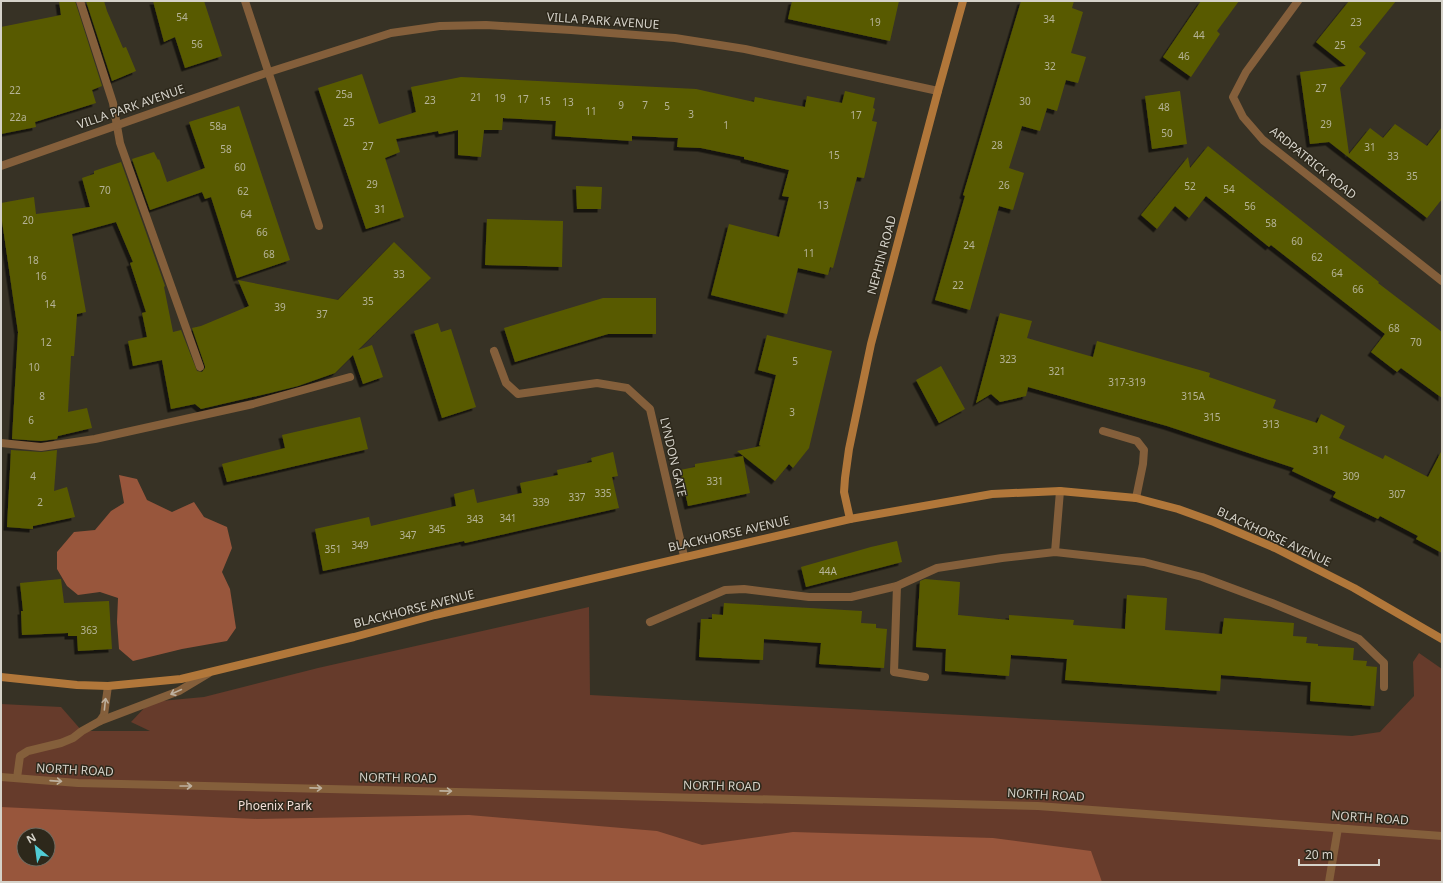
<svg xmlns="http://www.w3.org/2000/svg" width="1443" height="883" font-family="'Noto Sans',sans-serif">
<defs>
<filter id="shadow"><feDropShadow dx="-3.5" dy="3.5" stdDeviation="0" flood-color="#0009"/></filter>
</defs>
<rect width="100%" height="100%" fill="#373225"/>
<path fill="#663b2b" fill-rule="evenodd" d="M589 607 590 695 1352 736 1380 732 1414 696 1413 662 1419 653 1442 669V882H1V704L61 707 82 731H150L131 722 150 702 204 697 318 668ZM24 835H48V859H24Z"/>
<g fill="#98563c" fill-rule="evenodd">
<polygon points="119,475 137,479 147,500 172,512 194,502 204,517 227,527 232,548 222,572 230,589 236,628 227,641 182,649 133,661 119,649 117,622 118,598 100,592 78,595 67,586 57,569 57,552 74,532 95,530 111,511 124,503"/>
<path d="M1 807 257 819 469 815 657 831 702 845 793 832 993 838 1091 851 1102 882H1ZM24 835H48V859H24Z"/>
</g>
<g fill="#595a05" filter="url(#shadow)">
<polygon points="59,1 75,1 102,86 92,90 96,103 35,122 36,127 1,134 1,27 61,15"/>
<polygon points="86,1 104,1 107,11 123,48 126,47 136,71 112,81"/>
<polygon points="153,1 204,1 222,56 185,68 175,37 164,42"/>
<polygon points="792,1 899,1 890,41 788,19"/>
<polygon points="1021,1 1074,1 1072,8 1083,12 1071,53 1086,57 1078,83 1066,80 1057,111 1047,108 1040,131 1022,126 1009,168 1024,173 1013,210 999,206 970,310 935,300 965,196 963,195"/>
<polygon points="1201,1 1239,1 1217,31 1220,34 1191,77 1163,57"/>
<polygon points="1349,1 1396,1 1359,47 1366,53 1340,88 1349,154 1370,128 1383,138 1395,124 1427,146 1442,127 1442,199 1427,218 1329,142 1310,144 1300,72 1346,66 1316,42"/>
<polygon points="362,74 379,124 416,112 411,87 461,77 696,89 754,102 755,97 805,107 807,96 842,103 845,91 875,98 873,108 875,109 872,121 877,122 864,178 857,177 833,268 830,267 828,275 798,268 787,314 711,295 729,224 779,237 789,197 782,196 789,170 744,159 744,157 701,148 677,147 678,138 632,136 632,141 555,136 556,121 503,118 502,130 484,130 481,157 458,155 458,130 439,134 438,131 396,139 400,152 385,158 404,217 366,229 318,88"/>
<polygon points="1180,91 1187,144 1152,149 1145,96"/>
<polygon points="239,106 290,260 237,278 211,197 205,199 202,192 150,210 132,159 154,152 158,160 159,159 167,182 205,168 189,122"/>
<polygon points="1208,146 1379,282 1378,283 1442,332 1442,398 1401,368 1397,372 1371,352 1385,334 1271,245 1269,247 1206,196 1189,218 1175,206 1157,229 1141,215 1188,157 1190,168"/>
<polygon points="121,162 165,286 164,287 173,332 181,330 197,371 202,372 205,368 205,366 192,328 201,326 249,306 238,280 338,300 394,242 431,278 358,350 372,345 383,377 363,384 353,355 335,373 298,386 270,393 201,409 195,404 171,409 162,360 133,366 128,341 147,337 142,313 146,312 130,263 133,262 116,222 72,234 86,312 77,314 74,356 71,356 68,412 87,408 92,428 58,436 57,439 41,441 12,439 18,332 1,214 1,203 34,197 36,214 90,207 82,178 94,174 94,171"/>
<polygon points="576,186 602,187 601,209 577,209"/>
<polygon points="487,219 563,221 562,267 485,265"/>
<polygon points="603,298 656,298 656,334 608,334 515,362 504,328"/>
<polygon points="1000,313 1032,321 1027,338 1093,357 1097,341 1210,373 1209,377 1276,400 1273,408 1317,423 1321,414 1345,426 1339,438 1383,459 1385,455 1428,477 1442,450 1442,553 1416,539 1418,536 1380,516 1378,519 1333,497 1336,492 1292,471 1294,468 1167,426 1028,387 1026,396 1000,402 991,394 976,403"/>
<polygon points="438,323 441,332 451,329 476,407 442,418 414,331"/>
<polygon points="767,335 832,351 809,448 793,468 789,464 775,481 737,451 761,446 759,445 776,375 758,370"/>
<polygon points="941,366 965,409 939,423 916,380"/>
<polygon points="360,417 368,449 227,482 222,464 285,448 282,435"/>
<polygon points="11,450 41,452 57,450 54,491 67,487 75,517 33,526 33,529 7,527"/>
<polygon points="613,452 618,476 612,477 619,508 465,543 464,541 323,571 315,529 369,517 371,526 456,506 454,494 474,489 477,503 522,493 520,483 558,475 557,470 592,462 591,458"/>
<polygon points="743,456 750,493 688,506 680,470 695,467 695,464"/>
<polygon points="897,541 902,562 806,587 801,567 871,547"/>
<polygon points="61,579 64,603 109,601 112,649 78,651 77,636 68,636 68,633 22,635 21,611 23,611 20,583"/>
<polygon points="925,579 960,582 958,615 1009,620 1009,615 1074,620 1073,625 1125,629 1127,595 1167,598 1165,630 1222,634 1224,618 1294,623 1293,636 1307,637 1306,643 1318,644 1318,646 1354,648 1353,660 1367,661 1366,666 1377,667 1374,706 1310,701 1311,682 1221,675 1220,691 1065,680 1067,659 1011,655 1009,676 945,671 946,649 916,647 920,581"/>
<polygon points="724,603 862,611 861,623 876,624 876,628 887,629 884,668 819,664 821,643 764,639 763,660 699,657 701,619 712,619 712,614 723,615"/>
</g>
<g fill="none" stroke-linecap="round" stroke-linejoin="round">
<g stroke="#845f3b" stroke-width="8">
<polyline points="80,1 113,103 120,143 200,367"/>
<polyline points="1103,431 1137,441 1144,450 1143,464 1136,498"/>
<polyline points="1,443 41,447 95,439 253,404 350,377"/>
<polyline points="1055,552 1060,491"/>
<polyline points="650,622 725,590 744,589 809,597 851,597 897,586"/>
<polyline points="925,677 894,672 897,586 937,568 1002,558 1055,552 1144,562 1202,577 1272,603 1359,639 1384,663 1384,687"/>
<polyline points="1329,882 1338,828"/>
</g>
<g stroke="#845f3b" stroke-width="8">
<polyline points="245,1 319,226"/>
<polyline points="1298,1 1246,72 1233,97 1243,117 1263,140 1442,281"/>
<polyline points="1,166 269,72 391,33 440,26 486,25 571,30 675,38 745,49 938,91"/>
<polyline points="494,351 506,383 518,394 597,383 627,388 650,409 684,556"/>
<polyline points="100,721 104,715 108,686"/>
<polyline points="1,777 78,783 165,785 1038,806 1442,836"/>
<polyline points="17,778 20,756 28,751 61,743 73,738 82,731 100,721 179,691 209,673"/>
</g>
<g stroke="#b1773a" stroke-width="8">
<polyline points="850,519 844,492 845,478 849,449 871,344 938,91 963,1"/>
<polyline points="1,677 77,685 108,686 181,679 354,637 435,615 850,519 992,494 1060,491 1136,498 1178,509 1214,522 1275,548 1354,588 1442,639"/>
</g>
</g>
<defs><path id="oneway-shaft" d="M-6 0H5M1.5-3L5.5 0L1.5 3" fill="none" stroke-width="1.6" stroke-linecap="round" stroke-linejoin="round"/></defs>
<g stroke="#bdb09e">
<use href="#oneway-shaft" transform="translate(176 692) rotate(156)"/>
<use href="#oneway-shaft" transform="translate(105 704) rotate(-84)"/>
<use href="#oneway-shaft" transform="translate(56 781) rotate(4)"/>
<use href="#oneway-shaft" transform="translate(186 786)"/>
<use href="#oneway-shaft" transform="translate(316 788) rotate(1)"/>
<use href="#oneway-shaft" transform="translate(446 791) rotate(1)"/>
</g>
<g text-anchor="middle" stroke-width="3" stroke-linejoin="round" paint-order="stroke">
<g font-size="10" fill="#b6b498">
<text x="182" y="21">54</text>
<text x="1049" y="23">34</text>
<text x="875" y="26">19</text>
<text x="1356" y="26">23</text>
<text x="1199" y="39">44</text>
<text x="197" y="48">56</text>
<text x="1340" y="49">25</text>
<text x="1184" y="60">46</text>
<text x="1050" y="70">32</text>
<text x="1321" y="92">27</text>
<text x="15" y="94">22</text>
<text x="344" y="98">25a</text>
<text x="476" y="101">21</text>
<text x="500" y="102">19</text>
<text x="523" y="103">17</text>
<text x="430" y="104">23</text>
<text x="545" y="105">15</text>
<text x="1025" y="105">30</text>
<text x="568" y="106">13</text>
<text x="621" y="109">9</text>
<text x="645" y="109">7</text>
<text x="667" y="110">5</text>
<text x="1164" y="111">48</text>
<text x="591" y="115">11</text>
<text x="691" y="118">3</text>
<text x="856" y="119">17</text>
<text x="18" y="121">22a</text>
<text x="349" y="126">25</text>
<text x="1326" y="128">29</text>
<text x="726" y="129">1</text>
<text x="218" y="130">58a</text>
<text x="1167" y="137">50</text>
<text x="997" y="149">28</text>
<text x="368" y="150">27</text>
<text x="1370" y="151">31</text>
<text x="226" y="153">58</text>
<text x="834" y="159">15</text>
<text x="1393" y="160">33</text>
<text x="240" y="171">60</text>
<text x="1412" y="180">35</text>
<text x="372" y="188">29</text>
<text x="1004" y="189">26</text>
<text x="1190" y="190">52</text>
<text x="1229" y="193">54</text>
<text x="105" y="194">70</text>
<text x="243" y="195">62</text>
<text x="823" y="209">13</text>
<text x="1250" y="210">56</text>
<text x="380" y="213">31</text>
<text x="246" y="218">64</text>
<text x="28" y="224">20</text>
<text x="1271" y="227">58</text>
<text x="262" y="236">66</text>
<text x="1297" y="245">60</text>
<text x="969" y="249">24</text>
<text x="809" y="257">11</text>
<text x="269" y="258">68</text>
<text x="1317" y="261">62</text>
<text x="33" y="264">18</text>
<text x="1337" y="277">64</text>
<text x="399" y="278">33</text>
<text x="41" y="280">16</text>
<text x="958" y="289">22</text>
<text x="1358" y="293">66</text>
<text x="368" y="305">35</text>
<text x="50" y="308">14</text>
<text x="280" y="311">39</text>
<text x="322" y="318">37</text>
<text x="1394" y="332">68</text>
<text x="46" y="346">12</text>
<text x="1416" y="346">70</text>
<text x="1008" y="363">323</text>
<text x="795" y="365">5</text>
<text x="34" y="371">10</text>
<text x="1057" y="375">321</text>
<text x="1127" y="386">317-319</text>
<text x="42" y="400">8</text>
<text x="1193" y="400">315A</text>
<text x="792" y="416">3</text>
<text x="1212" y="421">315</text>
<text x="31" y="424">6</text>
<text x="1271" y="428">313</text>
<text x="1321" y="454">311</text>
<text x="33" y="480">4</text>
<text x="1351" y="480">309</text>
<text x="715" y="485">331</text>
<text x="603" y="497">335</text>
<text x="1397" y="498">307</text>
<text x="577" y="501">337</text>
<text x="40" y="506">2</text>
<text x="541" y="506">339</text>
<text x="508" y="522">341</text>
<text x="475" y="523">343</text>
<text x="437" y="533">345</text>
<text x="408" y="539">347</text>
<text x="360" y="549">349</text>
<text x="333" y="553">351</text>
<text x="828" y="575">44A</text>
<text x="89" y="634">363</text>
</g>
<g font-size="12" fill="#d5d2c9" stroke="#2d281b">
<text transform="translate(603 21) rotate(4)" y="4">VILLA PARK AVENUE</text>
<text transform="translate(131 107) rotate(-19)" y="4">VILLA PARK AVENUE</text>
<text transform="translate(1313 163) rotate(39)" y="4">ARDPATRICK ROAD</text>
<text transform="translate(882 255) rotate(-75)" y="4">NEPHIN ROAD</text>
<text transform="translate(673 457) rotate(77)" y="4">LYNDON GATE</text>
<text transform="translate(729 534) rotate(-13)" y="4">BLACKHORSE AVENUE</text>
<text transform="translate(1274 537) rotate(25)" y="4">BLACKHORSE AVENUE</text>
<text transform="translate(414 609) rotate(-14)" y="4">BLACKHORSE AVENUE</text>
<text transform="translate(75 770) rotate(3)" y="4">NORTH ROAD</text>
<text transform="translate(398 778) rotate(1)" y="4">NORTH ROAD</text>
<text transform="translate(722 786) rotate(1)" y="4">NORTH ROAD</text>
<text transform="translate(1046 795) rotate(3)" y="4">NORTH ROAD</text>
<text transform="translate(1370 818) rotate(4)" y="4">NORTH ROAD</text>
</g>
<g font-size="12" fill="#f3ded7" stroke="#2d281b">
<text x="275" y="810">Phoenix Park</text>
</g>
</g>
<rect width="1443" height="883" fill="none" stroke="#d5d2c9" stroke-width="4"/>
<g transform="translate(36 847) rotate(331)"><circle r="19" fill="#2d281b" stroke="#706c61"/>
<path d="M0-3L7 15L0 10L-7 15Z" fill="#51ccd5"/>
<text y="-6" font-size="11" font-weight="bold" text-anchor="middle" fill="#d5d2c9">N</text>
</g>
<path d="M1299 859v6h80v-6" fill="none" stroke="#d5d2c9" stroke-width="2"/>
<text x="1305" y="859" font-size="12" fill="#d5d2c9" stroke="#2d281b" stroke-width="3" paint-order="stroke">20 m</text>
</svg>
